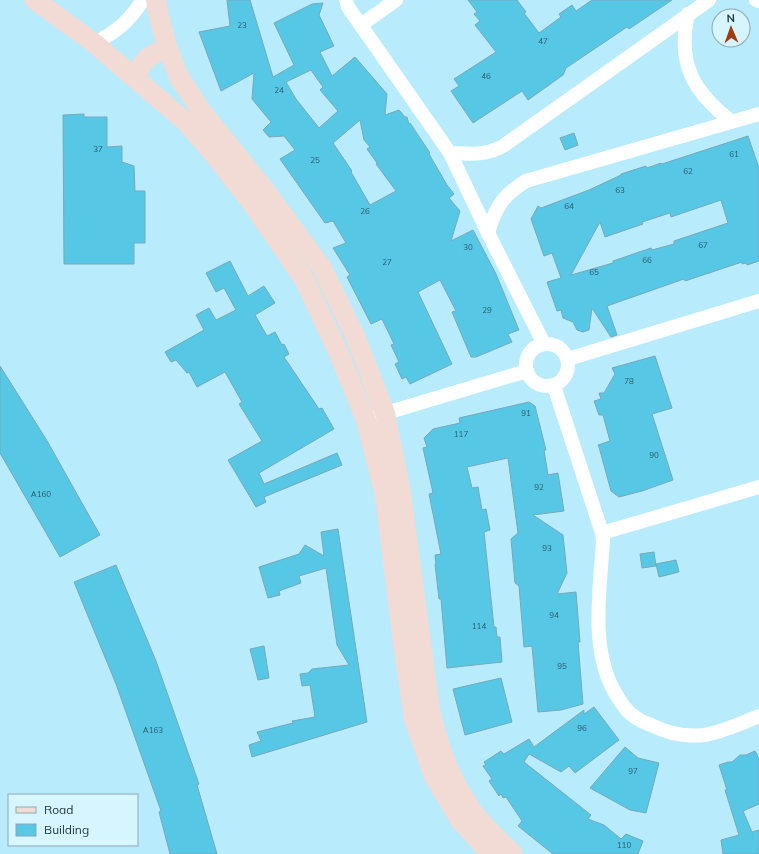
<svg xmlns="http://www.w3.org/2000/svg" width="759" height="854" font-family="Mulish,sans-serif">
<rect width="100%" height="100%" fill="#b8ebfc"/>
<g fill="#57c7e6" stroke="#77a9b8" fill-rule="evenodd">
<path d="M227 0H250L273 77 294 65 274 23 312 4 323 3 319 15 334 46 320 52 332 76 355 57 387 94 385 115 399 110 405 117H407L409 124 410 123 430 153 429 154 447 185 454 194 449 198 460 211 451 241 473 230 496 274 519 330 508 334 512 342 476 357H471L452 312 456 311 440 280 418 292 452 364 410 384 406 377 402 379 395 364 399 362 391 345 394 344 382 319 371 324 347 277 350 275 333 248 346 243 333 221 325 223 280 159 295 150 284 136 269 137 263 130 271 122 252 99 254 73 221 91 199 32 230 26ZM311 70 323 87 320 90 338 111 319 128 296 99 286 82ZM360 120 364 140 370 147 367 149 377 163 376 164 396 191 370 205 351 172 352 171 333 143Z"/>
<polygon points="468,0 517,0 526,12 524,13 539,33 561,17 559,14 572,5 576,11 592,0 672,0 629,29 627,27 566,68 563,75 528,100 522,91 473,123 451,91 459,86 454,79 496,52 475,25 480,21 474,14 477,12"/>
<polygon points="84,114 84,117 107,117 107,147 122,146 122,162 134,166 135,191 145,191 145,243 134,243 134,264 64,264 63,115"/>
<polygon points="574,133 578,145 565,150 560,138"/>
<path d="M748 136 759 168V261L747 265 746 263 742 264V262L685 281 684 279 607 306 617 335 611 337 592 308 589 330 583 332 577 330 573 322 563 318 561 310 557 311 547 282 561 278 552 253 544 256 531 219 538 206 541 208 589 190 621 175V174L646 166 647 168 661 163 662 164ZM721 200 728 223 674 241V244L652 250 651 248 613 261V263L571 275 600 222 605 237 643 224 642 222 670 213 671 217Z"/>
<polygon points="230,261 248,296 264,286 275,303 255,315 267,336 275,332 282,345 284,344 289,354 284,357 319,409 322,408 334,429 259,473 264,484 337,453 342,465 264,497 266,502 256,507 228,460 262,441 239,404 242,402 225,372 197,387 189,372 187,373 176,360 171,362 165,352 204,330 196,315 209,308 216,320 236,310 224,288 216,292 206,273"/>
<polygon points="655,356 672,408 652,414 673,480 642,491 619,497 611,491 599,447 598,445 610,441 603,415 599,415 594,401 601,399 599,393 604,393 615,374 612,368"/>
<polygon points="0,366 46,439 100,535 60,557 0,453"/>
<polygon points="529,402 535,406 546,450 544,450 548,475 558,473 564,511 533,515 563,535 567,573 557,594 576,592 580,642 578,642 583,704 561,710 538,712 532,646 524,647 519,586 515,583 511,539 518,533 508,458 467,467 472,488 478,487 482,510 486,509 490,530 484,532 494,627 496,627 497,637 500,637 502,662 447,668 441,599 439,599 435,564 436,564 435,555 441,554 429,494 433,493 423,448 427,447 424,438 433,429 460,423 459,418"/>
<polygon points="338,529 367,722 252,757 249,745 261,741 257,732 293,723 292,721 315,717 310,685 302,686 300,674 308,673 312,669 349,665 337,645 326,568 299,576 301,583 279,591 280,595 268,598 259,567 299,554 305,545 324,556 321,532"/>
<polygon points="654,552 656,566 642,568 640,554"/>
<polygon points="676,560 679,572 659,577 656,564"/>
<polygon points="116,565 156,661 199,784 197,785 217,854 170,854 159,812 161,811 116,684 74,582"/>
<polygon points="264,646 269,678 258,680 250,649"/>
<polygon points="501,678 512,722 465,735 453,689"/>
<polygon points="594,707 619,740 575,773 569,766 561,772 529,754 524,762 591,815 588,819 604,825 621,839 626,834 643,841 638,854 553,854 518,826 522,821 506,797 503,798 501,794 499,796 489,781 492,779 483,766 486,765 484,762 501,751 504,754 529,739 534,747 584,710 584,714"/>
<polygon points="625,747 638,758 659,763 646,813 630,810 590,788"/>
<polygon points="755,751 759,758 759,804 743,811 752,832 759,830 759,854 723,854 721,840 739,835 725,790 727,790 719,765 728,762 732,762 740,755 746,755"/>
</g>
<g fill="none" stroke-linecap="round" stroke-linejoin="round">
<g stroke="#fff" stroke-width="14">
<polyline points="346,0 348,7 450,153 488,233 544,344"/>
<polyline points="756,0 759,1"/>
<path d="M688 14C677 63 693 92 731 121"/>
<polyline points="361,25 396,0"/>
<path d="M94 43C117 32 129 21 143 0"/>
<path d="M450 153C470 154 485 156 503 146L709 0"/>
<path d="M488 233C495 208 503 195 526 181L759 114"/>
<circle cx="547" cy="365" r="21"/>
<polyline points="568,359 759,301"/>
<path d="M554 386 602 533 603 541C600 591 589 651 617 696 621 703 627 712 635 717 639 720 645 723 651 725 667 733 686 737 704 735 723 732 742 723 759 716"/>
<polyline points="376,416 527,371"/>
<polyline points="602,533 759,487"/>
</g>
<g stroke="#f2dbd4" stroke-width="20">
<polyline points="35,0 94,43 186,122 213,153 252,203 304,279 338,351 366,420 385,495 404,650 414,719 434,776 460,820 491,854"/>
<path d="M156 0 159 17 168 49 179 77 202 112 264 189 322 268 356 338 385 413 401 492 430 709C439 748 449 778 473 812 484 827 500 841 513 854"/>
<path d="M136 78C141 61 150 53 168 49"/>
</g>
</g>
<g text-anchor="middle" stroke-width="3.5" stroke-linejoin="round" paint-order="stroke">
<g font-size="8" fill="#305b68">
<text x="242" y="28">23</text>
<text x="543" y="44">47</text>
<text x="486" y="79">46</text>
<text x="279" y="93">24</text>
<text x="98" y="152">37</text>
<text x="734" y="157">61</text>
<text x="315" y="163">25</text>
<text x="688" y="174">62</text>
<text x="620" y="193">63</text>
<text x="569" y="209">64</text>
<text x="365" y="214">26</text>
<text x="703" y="248">67</text>
<text x="468" y="250">30</text>
<text x="647" y="263">66</text>
<text x="387" y="265">27</text>
<text x="594" y="275">65</text>
<text x="487" y="313">29</text>
<text x="629" y="384">78</text>
<text x="526" y="416">91</text>
<text x="461" y="437">117</text>
<text x="654" y="458">90</text>
<text x="539" y="490">92</text>
<text x="41" y="497">A160</text>
<text x="547" y="551">93</text>
<text x="554" y="618">94</text>
<text x="479" y="629">114</text>
<text x="562" y="669">95</text>
<text x="582" y="731">96</text>
<text x="153" y="733">A163</text>
<text x="633" y="774">97</text>
<text x="624" y="848">110</text>
</g>
</g>
<rect x="8" y="794" width="130" height="52" fill="#d6f5ff" stroke="#8ea9b2"/>
<rect x="16" y="807" width="20" height="6" fill="#f2dbd4" stroke="#8ea9b2"/>
<text x="44" y="814" font-size="12" fill="#23373e">Road</text>
<rect x="16" y="824" width="20" height="12" fill="#57c7e6" stroke="#8ea9b2"/>
<text x="44" y="834" font-size="12" fill="#23373e">Building</text>
<g transform="translate(731 28) rotate(358)"><circle r="19" fill="#d6f5ff" stroke="#8ea9b2"/>
<path d="M0-3L7 15L0 10L-7 15Z" fill="#a13b13"/>
<text y="-6" font-size="11" font-weight="bold" text-anchor="middle" fill="#23373e">N</text>
</g>
</svg>
